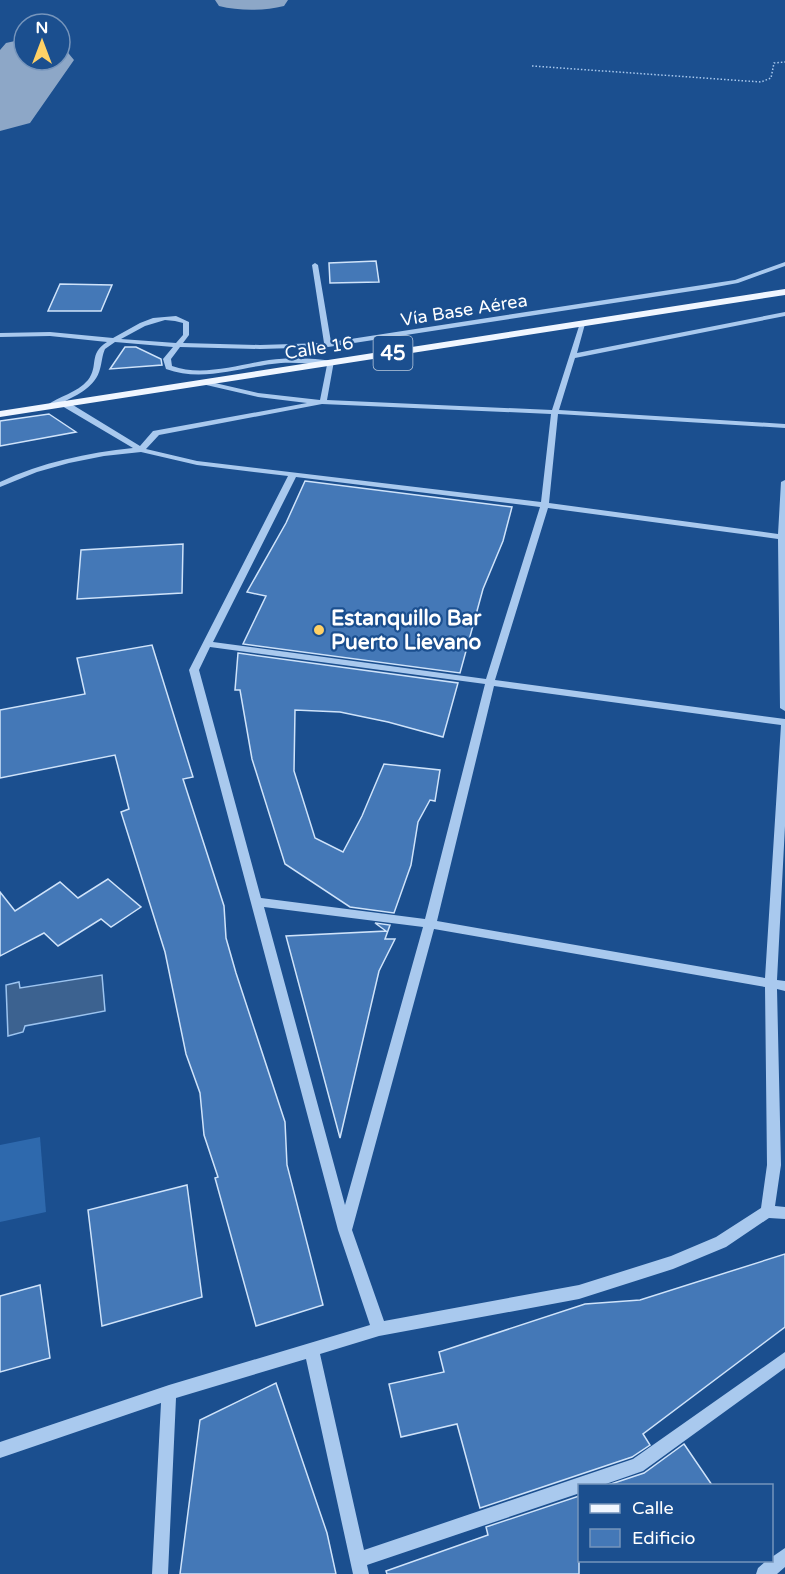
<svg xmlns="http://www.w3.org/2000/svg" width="785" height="1574" font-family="'Varela Round',sans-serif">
<rect width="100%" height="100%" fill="#1b4f8f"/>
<polygon fill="#2e69ad" points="40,1137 46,1212 0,1222 0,1145"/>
<polygon fill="#3c6290" stroke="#9cc4f0" stroke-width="1.5" points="102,975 105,1011 25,1026 23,1032 8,1036 6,985 19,982 20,988"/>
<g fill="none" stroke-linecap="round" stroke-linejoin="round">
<path fill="#8da7c7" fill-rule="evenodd" d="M215 0H288L284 6C264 11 239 11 219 6Z"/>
<polygon fill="#8da7c7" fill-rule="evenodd" points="24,39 24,60 60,60 60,43 74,60 30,123 0,131 0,50 6,43"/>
</g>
<g fill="#4478b7" stroke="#cfe3fa" stroke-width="1.5">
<polygon points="376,261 379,282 330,283 329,263"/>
<polygon points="60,284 112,285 101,311 48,311"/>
<polygon points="125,347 136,347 161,359 162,365 110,369"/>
<polygon points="49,414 76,432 0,446 0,421"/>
<polygon points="305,481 512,507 503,541 483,589 460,673 243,644 266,596 247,592 286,523"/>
<polygon points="183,544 182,593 77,599 81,550"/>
<polygon points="152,645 193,777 183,779 224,906 226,938 236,973 285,1122 287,1165 323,1305 256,1326 215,1178 218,1177 204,1135 200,1093 186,1054 165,952 121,812 129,809 115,755 0,778 0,710 85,694 77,658"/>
<polygon points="238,653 458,683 443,737 388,722 340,712 295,710 294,771 315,838 343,852 362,816 384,764 440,770 435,801 430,800 418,822 411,865 394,913 350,907 285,864 252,759 240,690 235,690"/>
<polygon points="108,879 141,907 111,927 101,919 58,946 44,933 0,956 0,892 15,911 60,882 78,898"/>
<polygon points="375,923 390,925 385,939 395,939 379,971 340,1138 286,936 386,931"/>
<polygon points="187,1185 202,1297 102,1326 88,1210"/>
<polygon points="785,1254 785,1327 643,1434 650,1445 632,1457 480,1508 457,1424 401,1437 389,1384 444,1372 439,1352 585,1304 640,1300"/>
<polygon points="40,1285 50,1358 0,1372 0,1296"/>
<polygon points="276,1383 327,1533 336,1574 180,1574 200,1420"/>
<polygon points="684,1444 712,1485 608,1485 644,1473"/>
<polygon points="579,1496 579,1574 387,1574 386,1571 488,1535 486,1527"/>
</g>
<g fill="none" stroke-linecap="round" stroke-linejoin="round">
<polyline stroke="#a9c9ee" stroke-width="1.5" stroke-dasharray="1.5 2" stroke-linecap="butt" points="532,66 761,82 771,78 774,63 785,62"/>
<g fill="#a9c9ee" fill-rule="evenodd">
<path d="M785 262V266L738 283 705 289 328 347 260 349 180 347 171 359 172 366C202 377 238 365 269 360 290 357 313 358 334 361L327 400 552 410 580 323 585 324 577 353 785 312V316L575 358 559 410 785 424V428L558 414 549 503 778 534 781 482 785 480V711L780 708 778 539 548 508 495 680 785 719V826L777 980 785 981V991L777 989 781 1165 775 1206 785 1207V1219L769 1218 726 1247 673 1269 579 1299 379 1336 320 1354 364 1550 633 1459 785 1352V1368L643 1471 600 1486H580V1493L367 1565 369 1574H353L306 1359 176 1398 168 1574H152L161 1403 0 1458V1442L169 1385 370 1325 338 1230 189 670 288 476 197 465 141 452 104 456 69 463 37 472 0 487V482C42 462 87 453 133 448L62 406V403L50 408 46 406C59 396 77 393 88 380 99 366 88 354 107 342L50 336 0 337V333L50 332 113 338 140 323 153 318 176 316 189 322V335L183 343 260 345 324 343 312 265 315 263 318 265 331 342 735 280ZM165 320 175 321 183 323V335L176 343 121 339 145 326ZM115 342 173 347 163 359 166 369C204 383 243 366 281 363 296 362 312 364 327 365L320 400 258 393 202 380V384L258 397 307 403 153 431 140 446 68 402H63C78 395 96 386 100 369 102 362 102 356 105 349ZM322 404 551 414 541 502 197 461 146 449 159 435ZM296 477 540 507 486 679 213 642ZM210 647 485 684 425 919 261 898 199 670ZM494 686 781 725 765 978 437 921ZM264 907 423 927 345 1205ZM434 929 765 987 767 1165 761 1208 716 1237 671 1256 579 1285 384 1321 352 1230Z"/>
<polygon points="785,1548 785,1567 777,1574 756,1574 758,1568 767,1560 772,1560 772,1557"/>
</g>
<polygon fill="#f0f6ff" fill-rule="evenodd" points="785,289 785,295 0,417 0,411"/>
</g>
<circle fill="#ffd166" stroke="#1b4f8f" stroke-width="2" cx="319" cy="630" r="6"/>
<g text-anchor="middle" stroke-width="4.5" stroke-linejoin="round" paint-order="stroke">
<g font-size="18" fill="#fff" stroke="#1b4f8f">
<text transform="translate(464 310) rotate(-9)" y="6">Vía Base Aérea</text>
<text transform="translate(319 348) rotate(-9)" y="6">Calle 16</text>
</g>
<rect fill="#1b4f8f" stroke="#bbcadd" stroke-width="1.5" x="373.5" y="336" width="39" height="34" rx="4.5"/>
<g font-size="20" font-weight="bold" fill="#fff">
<text x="393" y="360">45</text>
</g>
<g font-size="21" font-weight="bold" fill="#fff" stroke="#1b4f8f" text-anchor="start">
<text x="331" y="625">Estanquillo Bar<tspan x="331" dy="24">Puerto Lievano</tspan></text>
</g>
</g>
<rect x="578" y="1484" width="195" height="78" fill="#1b4f8f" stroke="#7695bc" stroke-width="1.5"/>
<rect x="590" y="1504" width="30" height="9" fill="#f0f6ff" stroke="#7695bc" stroke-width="1.5"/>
<text x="632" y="1514" font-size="18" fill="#ffffff">Calle</text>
<rect x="590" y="1529" width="30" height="18" fill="#4478b7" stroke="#7695bc" stroke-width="1.5"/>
<text x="632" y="1544" font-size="18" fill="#ffffff">Edificio</text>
<g transform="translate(42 42)"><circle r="28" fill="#1b4f8f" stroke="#7695bc" stroke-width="1.5"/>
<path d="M0-4.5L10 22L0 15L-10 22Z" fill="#ffd166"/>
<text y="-9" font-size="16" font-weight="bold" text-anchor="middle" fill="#ffffff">N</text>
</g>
</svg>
